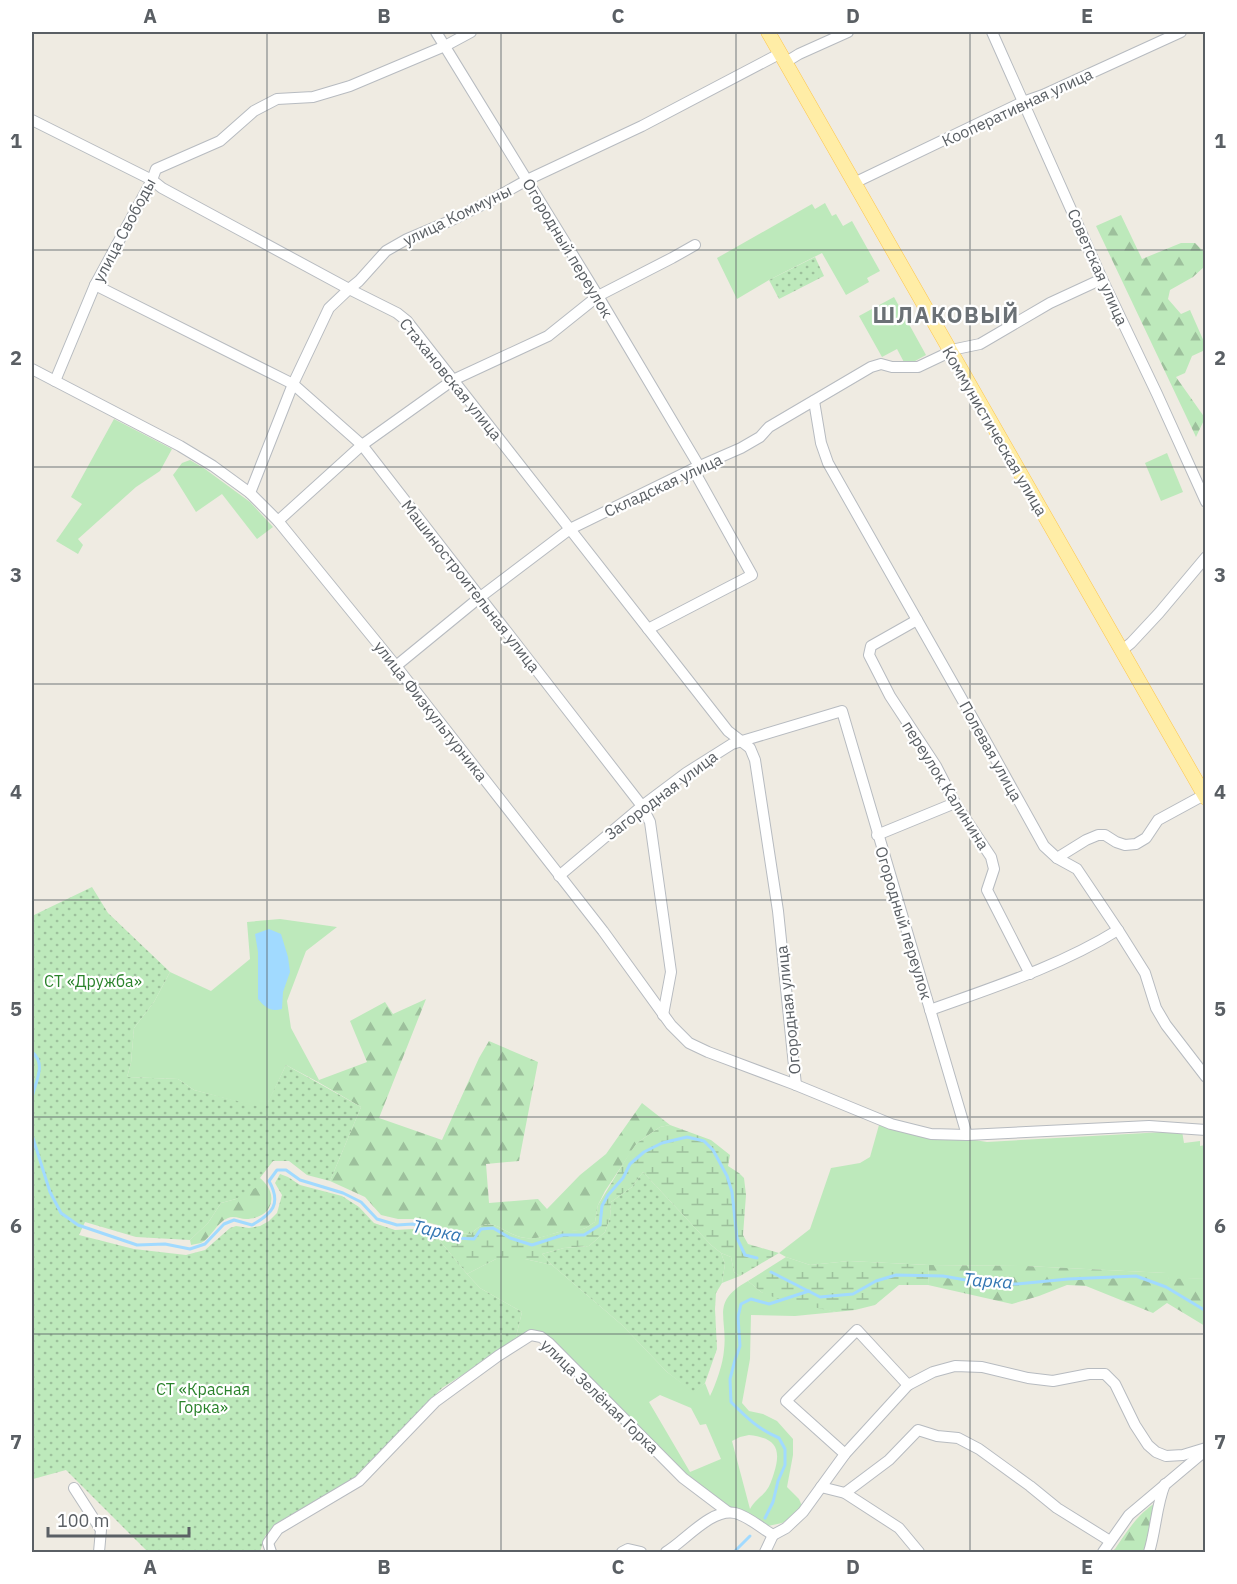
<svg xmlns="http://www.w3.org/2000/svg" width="1237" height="1584" font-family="'IBM Plex Sans',sans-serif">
<defs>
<pattern id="forest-firs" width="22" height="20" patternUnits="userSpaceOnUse" patternTransform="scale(1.5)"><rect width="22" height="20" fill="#bde9bb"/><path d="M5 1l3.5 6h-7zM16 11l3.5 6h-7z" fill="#9dc09c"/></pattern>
<pattern id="wetland-marsh" width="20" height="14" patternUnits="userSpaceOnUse" patternTransform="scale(1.5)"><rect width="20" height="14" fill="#bde9bb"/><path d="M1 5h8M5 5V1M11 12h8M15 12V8" fill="none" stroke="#9dc09c"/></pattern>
<pattern id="park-dots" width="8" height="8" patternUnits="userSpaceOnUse" patternTransform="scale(1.5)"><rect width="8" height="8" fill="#bde9bb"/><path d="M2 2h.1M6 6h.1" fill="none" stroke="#9dc09c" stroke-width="1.8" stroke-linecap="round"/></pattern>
</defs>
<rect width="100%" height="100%" fill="#efebe2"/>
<g fill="#bde9bb" fill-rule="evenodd">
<polygon points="825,203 832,216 836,214 843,226 852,221 880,271 867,278 869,282 846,295 822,253 769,280 737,299 717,258 812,204 815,209"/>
<polygon points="894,297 926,355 906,366 897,349 882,357 859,316"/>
<polygon points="114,419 172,449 160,471 136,487 78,539 83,545 78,554 56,541 82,504 71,497"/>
<polygon points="1167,453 1183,492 1161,501 1145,463"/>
<polygon points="190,460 205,469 250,502 273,527 257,539 222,494 196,512 173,475 182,463"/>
<polygon points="280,919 337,927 306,951 287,1001 291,1028 319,1080 318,1082 286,1065 265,1109 194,1090 178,1079 127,1077 131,1063 134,1028 154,1002 170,972 211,991 250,959 247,922"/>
<polygon points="879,1125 987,1142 1182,1131 1184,1143 1200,1141 1200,1146 1205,1145 1205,1278 1169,1280 1166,1273 1026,1266 929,1265 849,1261 810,1265 786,1257 779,1253 810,1229 831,1168 860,1163 870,1157"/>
<polygon points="721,1253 731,1257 734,1272 740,1276 722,1283 725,1264"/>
<path d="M496 1259H525L552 1265 622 1325 667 1372 694 1392 705 1383 710 1396C716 1384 723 1364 724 1350 728 1317 710 1302 748 1281L761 1292 836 1312 795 1316 751 1315 750 1359 742 1403 749 1411 763 1414 777 1421 793 1439V1455L787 1487 799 1499 802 1506 791 1518 782 1523 768 1526 729 1509 688 1477 543 1333 515 1341 522 1312 480 1288 467 1274ZM660 1395 691 1408 700 1425 706 1424 721 1459 690 1472 649 1402ZM749 1435C775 1438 782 1448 774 1473 772 1479 770 1486 766 1491 760 1498 755 1500 750 1509L732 1441 740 1437Z"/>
</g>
<g fill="url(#forest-firs)">
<polygon points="1121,215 1142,259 1181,243 1195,243 1205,253 1205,266 1193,277 1170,290 1168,299 1181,314 1190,310 1205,344 1205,350 1192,356 1185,373 1176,377 1205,418 1196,437 1096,226"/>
<path d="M426 999 379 1118 442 1140 479 1058 489 1041 538 1062 519 1161 486 1164 489 1203 538 1199 547 1209 580 1175 606 1154 642 1103 670 1125 660 1127 637 1143 605 1191 598 1205 595 1222C591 1224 587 1228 583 1229 575 1232 566 1230 559 1232 548 1235 538 1240 526 1238 503 1236 492 1211 471 1234L457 1233 438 1225 413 1219H398L381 1215 365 1197 330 1181 361 1107 318 1082 319 1080 367 1062 350 1021 385 1002 393 1014Z"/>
<path d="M260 1178C267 1184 273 1192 271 1202 269 1213 258 1219 246 1219 240 1219 234 1215 228 1218 217 1222 211 1238 201 1243 198 1244 194 1244 191 1245L190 1240 208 1223 221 1203 236 1199Z"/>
<polygon points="929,1265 1026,1266 1167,1273 1169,1279 1205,1278 1205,1326 1167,1303 1153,1313 1086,1286 1067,1285 1039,1296 1012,1304 928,1285"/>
<path d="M1157 1502 1146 1552H1113C1125 1534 1138 1513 1157 1502Z"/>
</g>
<g fill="url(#wetland-marsh)">
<path d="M670 1125 711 1140 730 1155 728 1166 739 1173 744 1178 746 1195 743 1235 748 1244 779 1253 740 1276 734 1272 731 1257 721 1253 711 1245 643 1172 632 1187 611 1202 610 1218 605 1232 589 1246 564 1248 542 1254 552 1265 525 1259H496L467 1274 436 1236 438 1225 457 1233 471 1234C492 1211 503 1236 526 1238 540 1240 551 1233 564 1231 570 1230 577 1231 583 1229 587 1228 591 1224 595 1222L598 1205 629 1154 637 1143 660 1127Z"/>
<polygon points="786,1257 810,1265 849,1261 929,1265 928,1285 899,1285 875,1305 855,1310 836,1312 781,1300 761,1292 748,1281"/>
</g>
<g fill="url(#park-dots)">
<polygon points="815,257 824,276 779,299 769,280"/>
<polygon points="92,887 108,913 170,972 154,1002 134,1028 131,1063 127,1077 178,1079 194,1090 265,1108 286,1065 361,1107 330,1181 307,1175 289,1161 273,1161 260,1178 257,1187 236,1199 221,1203 208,1223 190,1240 136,1237 85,1222 79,1235 134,1249 186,1255 205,1250 230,1228 236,1226 249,1228 260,1226 269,1221 277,1213 282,1195 275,1183 280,1174 288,1177 300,1185 342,1196 359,1207 374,1223 395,1230 413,1229 436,1236 467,1274 480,1288 522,1312 515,1341 442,1388 353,1479 277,1523 265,1536 260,1552 148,1552 66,1470 33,1479 32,1476 32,916"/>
<polygon points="643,1172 711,1245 721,1253 725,1264 722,1283 716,1293 715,1309 717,1349 705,1383 694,1393 667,1372 622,1325 552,1265 542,1254 564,1248 589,1246 605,1232 610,1218 611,1202 632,1187"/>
</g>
<path fill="#a1daff" d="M269 929 281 934 288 957 290 972 283 992 282 1009C270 1012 266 1008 258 999V952L255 934Z"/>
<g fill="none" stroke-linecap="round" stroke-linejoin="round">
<g stroke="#a1daff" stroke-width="3">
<path d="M32 1052C47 1064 35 1082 32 1098"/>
<path d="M32 1135 50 1192 61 1213 78 1225 137 1245 165 1244 190 1249 205 1244 224 1224 234 1220 252 1225C272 1214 282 1204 269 1181L277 1170H286L300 1180 343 1193 361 1202 377 1219 397 1225 413 1224 456 1238 474 1239 481 1229 493 1228 510 1238 532 1245 563 1235H584L600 1225 602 1206 608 1195 623 1178 630 1164 644 1152 662 1143 687 1137 704 1141 713 1150 727 1176 732 1192 737 1238 745 1255 757 1258"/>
<polyline points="771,1272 820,1297 853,1294 876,1281 896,1275 943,1276 983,1283 1017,1284 1068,1279 1136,1276 1166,1287 1206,1311"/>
<path d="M765 1518 773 1502 778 1481 785 1465V1449L779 1438C758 1429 747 1418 731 1402L730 1379 735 1360 740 1346 738 1317 741 1304 751 1299 769 1304 809 1291"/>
<polyline points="734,1552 750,1536"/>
</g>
<defs>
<g id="minor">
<polyline points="436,32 598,296 699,466"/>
<polyline points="992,32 1102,279 1157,394 1206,502"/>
<polyline points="786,62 799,54 848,32"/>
<polyline points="32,120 152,180 162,188 349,289 397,313 407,321 728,731 750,748 755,760 778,911 796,1085"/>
<polyline points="854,183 1023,102 1043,95 1181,32"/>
<polyline points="95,285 293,384 362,445 642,806 650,822 671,972 663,1015"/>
<polyline points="32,369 180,446 213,466 250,493 278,521 396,666 603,931 671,1025 689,1043 708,1052 796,1085 891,1124 931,1134 967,1135 1149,1126 1206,1130"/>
<polyline points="55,381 95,285 152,180 156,169 220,141 254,111 277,99 313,97 350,86 445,46 471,32"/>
<polyline points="814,401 821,443 828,463 984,738 1044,846 1057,858 1077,869 1118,930 1145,973 1156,1008 1166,1025 1206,1077"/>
<polyline points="250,493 293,384 329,308 349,289 359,281 386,251 407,239 452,220 488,202 527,180 642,126 781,53"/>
<polyline points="278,521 362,445 453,380 548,336 598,296 672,258 695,245"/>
<polyline points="917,620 871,646 869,655 890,696 936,766 955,803 991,857 994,869 987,890 1030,974"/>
<polyline points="648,629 752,575 693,469"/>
<polyline points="1121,651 1131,643 1159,613 1206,557"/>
<polyline points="396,666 479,598 570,529 693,469 741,448 760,437 769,427 871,367 881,364 892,367 918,367 956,349 980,344 1050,303 1102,279"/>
<polyline points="877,835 955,803"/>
<polyline points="1057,858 1086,840 1098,835 1105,835 1116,842 1125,845 1136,844 1146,838 1158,820 1204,795"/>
<polyline points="559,876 642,806 686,773 732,744 842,711 967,1135"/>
<path d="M930 1010C994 987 1060 966 1118 930"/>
<polyline points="845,1454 786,1401 857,1330 908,1385"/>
<polyline points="821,1487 845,1493 899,1528 919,1552"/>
<polyline points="74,1488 101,1530 99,1552"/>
<polyline points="845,1493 889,1460 918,1430 937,1436 958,1438 979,1449 1030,1486 1057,1508 1110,1541"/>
<polyline points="773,1535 786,1528 803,1512 845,1454 908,1385 933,1372 955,1366 982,1367 1028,1378 1053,1381 1089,1374 1105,1374 1115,1384 1135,1425 1148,1445 1156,1452 1166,1456 1183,1455 1206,1448"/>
<polyline points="271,1552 268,1543 278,1529 359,1481 435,1402 498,1356 531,1335 541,1337 549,1343 683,1478 728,1512"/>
<polyline points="622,1552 628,1549 641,1552"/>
<path d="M666 1552C685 1541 711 1508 735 1513 748 1516 761 1528 773 1535"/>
<polyline points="765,1552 773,1535"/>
<polyline points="1103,1552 1129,1515 1205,1451"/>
<path d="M1149 1552C1156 1530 1156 1506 1165 1484"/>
</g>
<polyline id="major" points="768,32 1206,798"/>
</defs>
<use href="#minor" stroke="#b7bbc0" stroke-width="12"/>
<use href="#major" stroke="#ffc64a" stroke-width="15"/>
<use href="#minor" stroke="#fff" stroke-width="10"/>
<use href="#major" stroke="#ffeda6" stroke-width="14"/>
</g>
<path fill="none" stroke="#5a5f64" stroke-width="1.5" stroke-opacity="0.55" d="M267 32V1552M501 32V1552M736 32V1552M970 32V1552M32 250H1206M32 467H1206M32 684H1206M32 900H1206M32 1117H1206M32 1334H1206"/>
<g text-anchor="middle" stroke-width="4.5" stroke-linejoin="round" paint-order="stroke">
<g font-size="16" fill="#5a5f64" stroke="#fff">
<text transform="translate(1017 107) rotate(-25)" y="6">Кооперативная улица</text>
<text transform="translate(457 215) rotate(-26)" y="6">улица Коммуны</text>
<text transform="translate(124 230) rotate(-62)" y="6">улица Свободы</text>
<text transform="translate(568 248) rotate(59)" y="6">Огородный переулок</text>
<text transform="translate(1098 267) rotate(66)" y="6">Советская улица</text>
<text transform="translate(451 379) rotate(51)" y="6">Стахановская улица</text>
<text transform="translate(995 431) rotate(60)" y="6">Коммунистическая улица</text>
<text transform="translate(663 485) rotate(-25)" y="6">Складская улица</text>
<text transform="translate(471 586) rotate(52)" y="6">Машиностроительная улица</text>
<text transform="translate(431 711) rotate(52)" y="6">улица Физкультурника</text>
<text transform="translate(991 751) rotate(61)" y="6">Полевая улица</text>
<text transform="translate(946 785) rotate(58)" y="6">переулок Калинина</text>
<text transform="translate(661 795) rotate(-37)" y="6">Загородная улица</text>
<text transform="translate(904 923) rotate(73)" y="6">Огородный переулок</text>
<text transform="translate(788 1010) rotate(-96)" y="6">Огородная улица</text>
<text transform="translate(600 1396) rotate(44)" y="6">улица Зелёная Горка</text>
</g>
<g font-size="16" fill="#2b832c" stroke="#fff">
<text x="93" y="987">СТ «Дружба»</text>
<text x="203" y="1395">СТ «Красная<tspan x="203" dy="18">Горка»</tspan></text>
</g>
<g font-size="18" font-style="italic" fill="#3175b2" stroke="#fff">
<text transform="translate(437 1231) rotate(12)" y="6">Тарка</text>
<text transform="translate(988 1281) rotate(4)" y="6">Тарка</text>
</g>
<g font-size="22" font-weight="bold" letter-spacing="1.5" fill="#6b7176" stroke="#fff">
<text x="946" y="323">ШЛАКОВЫЙ</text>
</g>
</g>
<rect width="1237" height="1584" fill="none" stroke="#ffffff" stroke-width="66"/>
<path d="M48 1527v9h141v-9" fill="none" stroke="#5a5f64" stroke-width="3"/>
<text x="57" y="1527" font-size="18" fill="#5a5f64" stroke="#ffffff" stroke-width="4.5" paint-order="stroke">100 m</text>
<rect x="33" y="33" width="1171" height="1518" fill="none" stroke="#5a5f64" stroke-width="2"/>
<g font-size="20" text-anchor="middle" font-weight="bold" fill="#5a5f64">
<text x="150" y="23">A</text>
<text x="384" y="23">B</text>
<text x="618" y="23">C</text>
<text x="853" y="23">D</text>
<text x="1087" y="23">E</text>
<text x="16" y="148">1</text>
<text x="1220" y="148">1</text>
<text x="16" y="365">2</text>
<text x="1220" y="365">2</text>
<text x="16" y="582">3</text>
<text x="1220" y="582">3</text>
<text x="16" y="799">4</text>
<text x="1220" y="799">4</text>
<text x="16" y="1016">5</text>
<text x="1220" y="1016">5</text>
<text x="16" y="1233">6</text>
<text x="1220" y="1233">6</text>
<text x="16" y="1449">7</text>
<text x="1220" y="1449">7</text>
<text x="150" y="1574">A</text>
<text x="384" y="1574">B</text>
<text x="618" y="1574">C</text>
<text x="853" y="1574">D</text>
<text x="1087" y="1574">E</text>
</g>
</svg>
